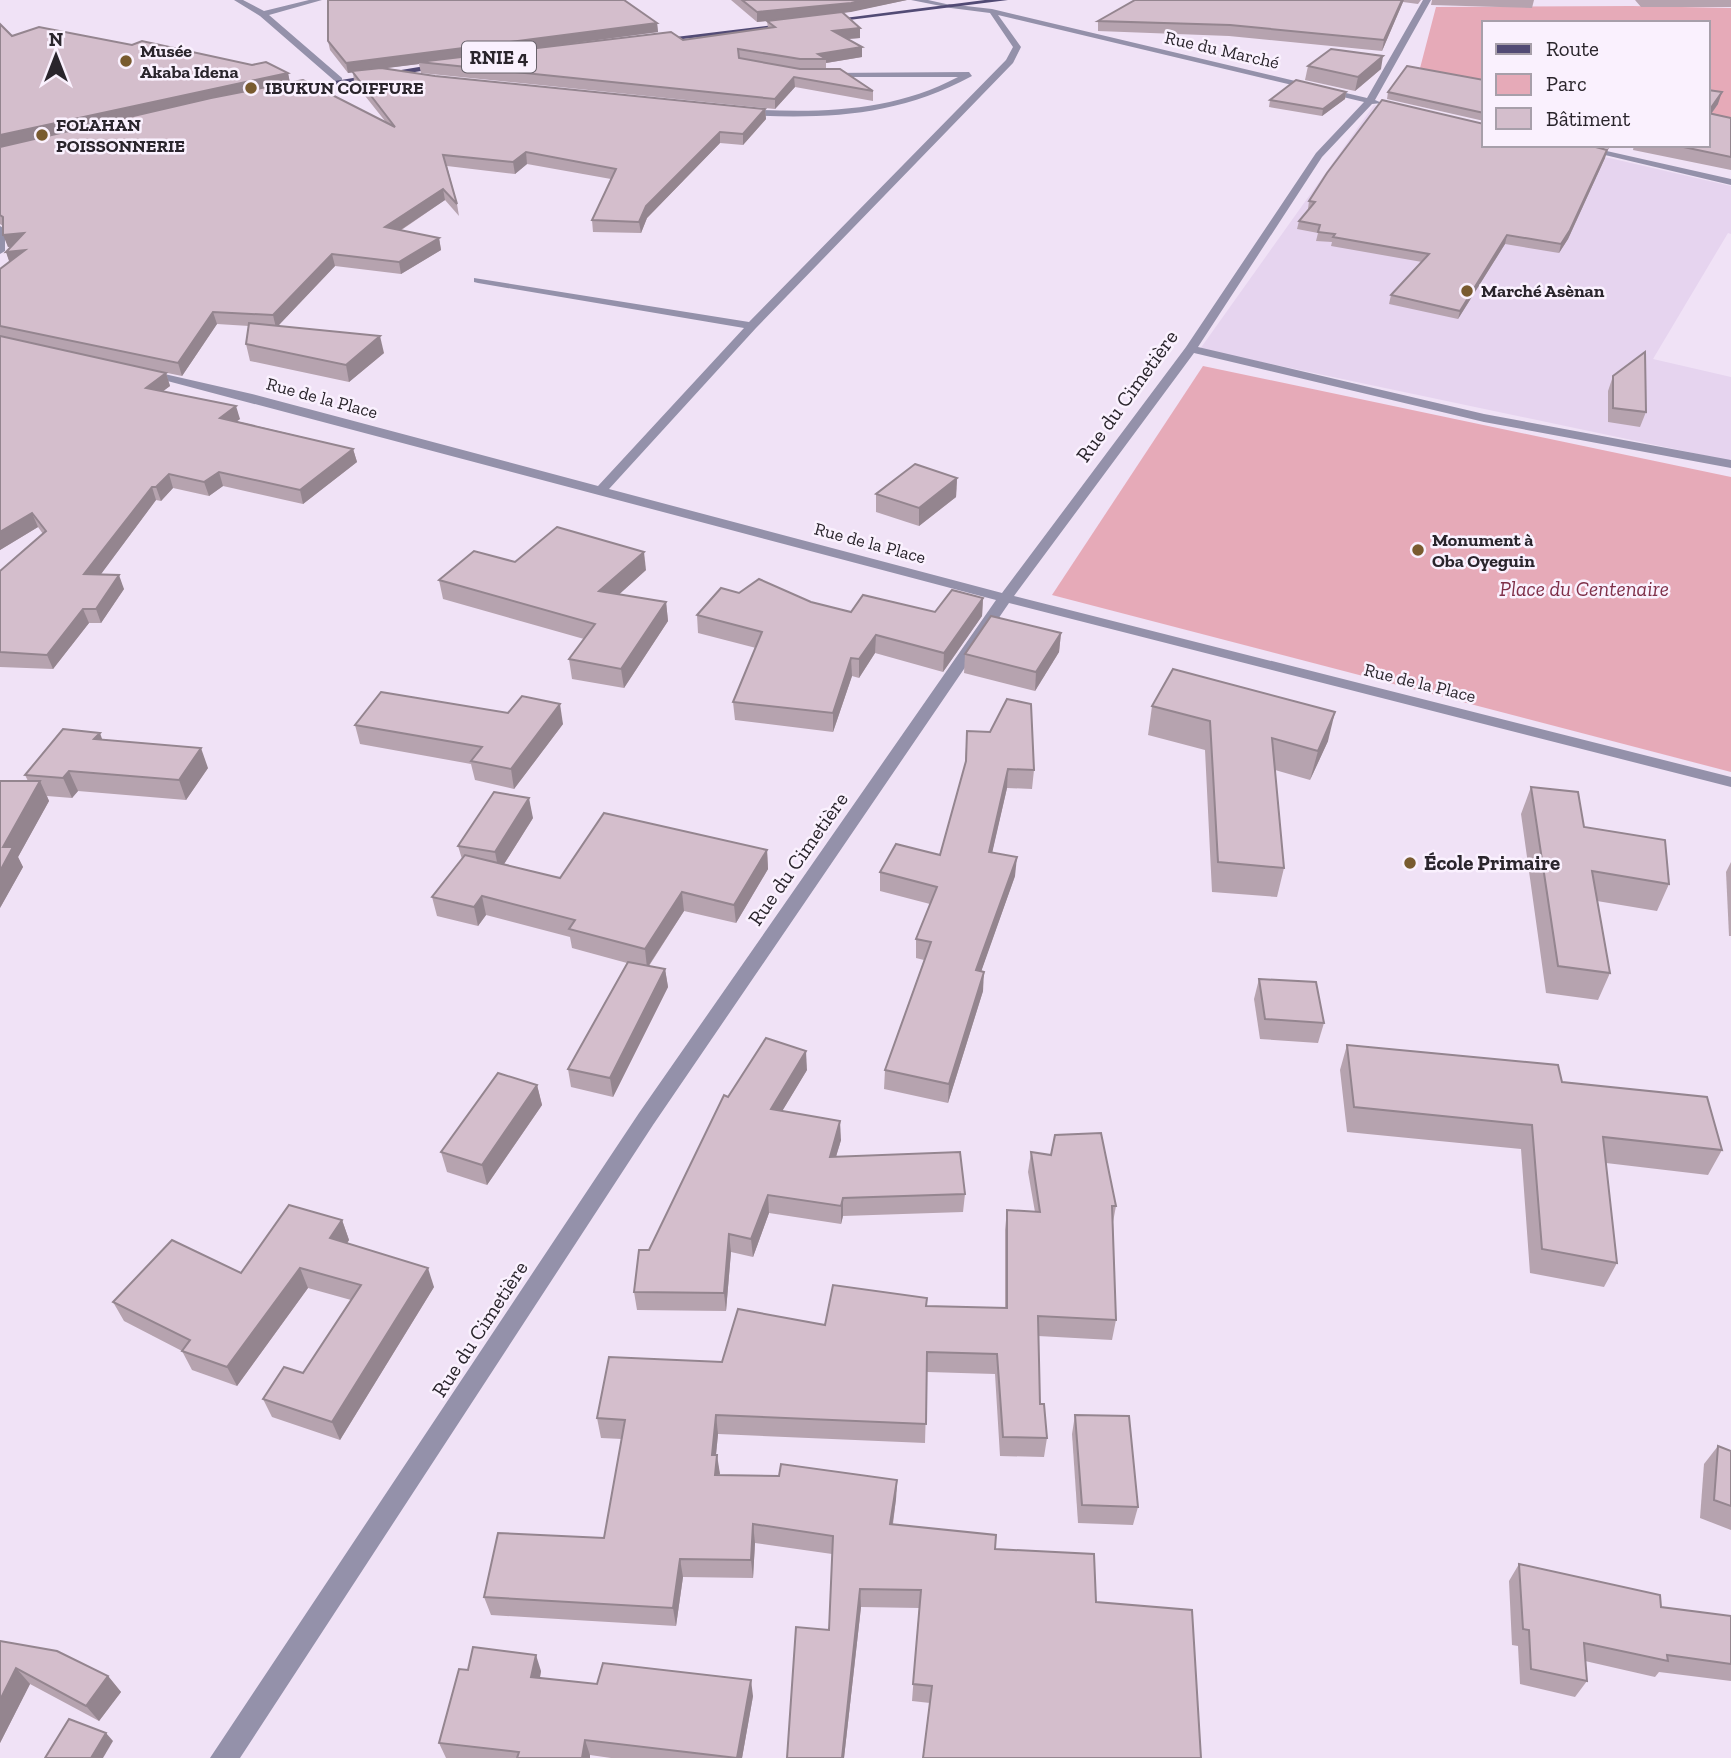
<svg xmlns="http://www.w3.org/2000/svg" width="1731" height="1758" font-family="'Zilla Slab',serif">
<rect width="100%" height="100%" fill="#f0e2f6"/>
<polygon fill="#e6d4ef" points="1374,105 1484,130 1484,145 1553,145 1731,186 1731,234 1728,233 1653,359 1731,377 1731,461 1200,349"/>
<g fill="#e6aab8">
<polygon points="1632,6 1731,8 1731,124 1708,126 1708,23 1484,23 1484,84 1419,72 1436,7"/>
<polygon points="1203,366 1731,477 1731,772 1052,595"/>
</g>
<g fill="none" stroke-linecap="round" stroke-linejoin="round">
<g fill="#9491aa" fill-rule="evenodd">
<polygon points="234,0 243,0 264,11 309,0 322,0 269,15 342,78 342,82 336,82 260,16"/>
<path d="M1423 0H1431L1375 100 1382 103 1372 104 1322 157 1198 347 1484 414 1731 460V468L1484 422 1194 353 1014 596 1731 777V787L1009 603 653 1125 240 1758H210L639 1113 996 600 141 374 147 370 252 394 598 486 744 328 478 283 474 282V278L749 322 1006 60 1013 47 990 13 951 8 948 4 992 9 1367 98ZM998 15 1364 102 1316 153 1186 347 1002 593 609 489 756 328 1013 63 1021 47Z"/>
<path d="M969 72 972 76C896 117 826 119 742 115L738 112 742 109C817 113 890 113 958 77H823L826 73Z"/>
<polygon points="1563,145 1580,145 1731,179 1731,185"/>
</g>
<g fill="#9491aa" fill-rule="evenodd">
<polygon points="911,0 928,0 955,6 951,8"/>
<polygon points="0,226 5,229 5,251 0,254"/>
</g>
<g fill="#524b75" fill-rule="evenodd">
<polygon points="985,0 1008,0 825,23 821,21"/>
<polygon points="790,23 793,27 655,42 651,40"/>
<polygon points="443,63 446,67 291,92 287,89"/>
</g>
</g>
<g fill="#b6a3af">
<polygon points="731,0 907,0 843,13 860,28 860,38 848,39 862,47 862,57 826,63 826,69 873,91 873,101 795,87 775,109 421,73 419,64 385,68 435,76 765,109 766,119 743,145 720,143 647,218 641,233 593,232 592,220 611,179 527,164 515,174 447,166 457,204 459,216 445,200 400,231 439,238 441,250 401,274 335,266 278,326 384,353 349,382 250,361 246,344 249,326 217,324 182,376 148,369 166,373 170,386 163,391 240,419 236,421 353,449 357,462 303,504 223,486 209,496 173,488 161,501 156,500 100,575 124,589 101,623 89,623 53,669 0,667 0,571 43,534 38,527 0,550 0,269 10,262 6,252 12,246 8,247 3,226 0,224 0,24 12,36 132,45 288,73 290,83 385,121 354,82 353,72 348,73 330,50 328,41 657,23 658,32 538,48 683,40 768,28 767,21 783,19 757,22"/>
<polygon points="1135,0 1421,0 1418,4 1403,2 1382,51 1229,36 1098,31 1098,21"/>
<polygon points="1432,0 1534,0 1532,8 1431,5"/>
<polygon points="1635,0 1731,0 1731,7 1641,7"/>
<polygon points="1308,66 1381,69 1355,91 1305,80"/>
<polygon points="1484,80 1484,121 1387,99 1388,92"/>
<polygon points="1708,90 1718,104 1712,113 1731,118 1731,170 1633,150 1634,145 1708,145"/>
<polygon points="1346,92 1345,99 1322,116 1269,107 1270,100"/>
<polygon points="1484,124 1607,150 1605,158 1568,239 1559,253 1505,244 1458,319 1389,304 1391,295 1422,262 1331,246 1332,242 1316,241 1318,233 1297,229 1299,221 1309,209 1308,209 1309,201"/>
<polygon points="1593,145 1610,145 1609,149"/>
<polygon points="1613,376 1646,412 1640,427 1608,422 1608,391"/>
<polygon points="957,478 956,497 919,526 876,512 876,494"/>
<polygon points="515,562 646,570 619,594 666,602 668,621 624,688 572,679 569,659 584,639 443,599 439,580"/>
<polygon points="739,593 811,602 851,612 935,612 983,598 982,616 943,672 875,653 859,678 852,676 833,732 735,720 733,702 756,648 698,633 697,615"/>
<polygon points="1061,633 1059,652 1035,691 964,673 965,654"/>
<polygon points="1152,706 1328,741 1310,780 1275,770 1284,868 1277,897 1212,892 1205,750 1148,735"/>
<polygon points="563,724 514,789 475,780 471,764 360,744 355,725"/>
<polygon points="967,731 1034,770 1032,789 1007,788 992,852 1015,876 981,971 983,991 948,1103 884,1089 885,1070 924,960 916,958 916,939 930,904 880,891 880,872 940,855 965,764"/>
<polygon points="102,740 208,768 186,800 78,791 72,798 47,796 49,801 18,857 23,867 0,908 28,781 25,775"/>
<polygon points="1531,787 1584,827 1669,884 1657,911 1597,901 1610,973 1598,1000 1546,993 1521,814"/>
<polygon points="533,818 504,864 560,878 767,850 768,869 736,923 684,911 649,966 665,969 668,987 613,1097 571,1087 568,1069 627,963 572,948 570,937 486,915 478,926 437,916 432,897 462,859 458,846"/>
<polygon points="1731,862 1731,936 1729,936 1726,872"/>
<polygon points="1259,979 1324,1023 1318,1043 1260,1039 1254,999"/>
<polygon points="1347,1045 1562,1082 1722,1150 1708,1175 1606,1163 1617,1263 1604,1287 1530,1273 1521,1149 1347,1132 1340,1070"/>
<polygon points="807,1070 782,1111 841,1140 836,1157 965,1194 963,1212 843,1216 841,1224 769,1213 753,1257 731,1252 726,1311 637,1310 634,1292 728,1097"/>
<polygon points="537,1085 542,1105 487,1185 447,1172 441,1152"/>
<polygon points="1031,1152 1116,1206 1113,1222 1116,1320 1112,1340 1038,1336 1040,1404 1047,1438 1044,1457 1000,1456 995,1374 927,1372 925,1443 718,1434 716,1455 720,1475 897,1480 896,1499 893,1524 996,1535 930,1703 912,1701 919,1608 861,1607 844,1758 787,1758 829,1630 832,1554 755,1543 753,1578 683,1577 676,1626 491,1615 484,1597 604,1538 622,1439 601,1438 597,1418 722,1362 825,1325 927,1306 1005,1308 1005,1230 1007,1210 1035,1212 1028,1172"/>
<polygon points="342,1220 349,1240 347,1243 434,1287 340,1440 272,1417 263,1399 303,1373 351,1300 308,1288 237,1386 192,1370 182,1351 124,1321 113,1302 241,1273"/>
<polygon points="1075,1415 1138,1507 1133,1525 1078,1523 1072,1434"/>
<polygon points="1718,1446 1731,1451 1731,1530 1700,1518 1704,1464"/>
<polygon points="1519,1564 1661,1607 1731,1616 1731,1681 1659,1672 1655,1677 1585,1661 1587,1681 1575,1697 1520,1684 1518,1646 1512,1645 1509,1581"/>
<polygon points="0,1641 108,1676 121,1692 99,1721 30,1684 0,1743"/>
<polygon points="468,1670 541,1671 540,1678 597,1684 753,1696 742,1758 611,1758 590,1755 590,1758 446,1758 439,1743"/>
</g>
<g fill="#94858f">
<polygon points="863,0 907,0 851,12 757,22 757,12"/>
<polygon points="1402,0 1404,0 1403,2 1382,51 1384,40"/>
<polygon points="657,23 658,32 424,63 419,62 419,64 348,73 346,63"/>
<polygon points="860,28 860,38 834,40 833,31"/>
<polygon points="862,47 862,57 826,63 826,59 818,54"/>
<polygon points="1383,56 1381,69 1355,91 1358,77"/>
<polygon points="288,73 290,83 0,147 0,135"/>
<polygon points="794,77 795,87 775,109 775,99"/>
<polygon points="1346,92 1345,99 1322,116 1323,109"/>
<polygon points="1722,92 1718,104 1708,118 1708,112"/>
<polygon points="765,109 766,119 743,145 743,134"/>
<polygon points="720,132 720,143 647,218 641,233 639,222 646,206"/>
<polygon points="1607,150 1605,158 1568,239 1559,253 1561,244"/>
<polygon points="526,152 527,164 515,174 513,162"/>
<polygon points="443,189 445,200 387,239 385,227"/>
<polygon points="24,233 28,245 8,247 3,235"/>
<polygon points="1507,235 1505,244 1458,319 1460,311"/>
<polygon points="439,238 441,250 401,274 399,262"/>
<polygon points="25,250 10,264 6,252"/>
<polygon points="332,254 335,266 276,328 273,315"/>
<polygon points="213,312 217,324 182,376 178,363"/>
<polygon points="380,336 384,353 349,382 346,365"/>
<polygon points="166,373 170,386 150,401 146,388"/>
<polygon points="236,406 240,419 224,431 220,418"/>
<polygon points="353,449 357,462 303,504 300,490"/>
<polygon points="219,472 223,486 209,496 204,482"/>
<polygon points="169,474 173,488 161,501 156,487"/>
<polygon points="957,478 956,497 919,526 919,508"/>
<polygon points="152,487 156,500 90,589 84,574"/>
<polygon points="32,513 38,527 0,550 0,532"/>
<polygon points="644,552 646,570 602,610 599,591"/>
<polygon points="119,575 124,589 101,623 96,609"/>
<polygon points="983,598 982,616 943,672 944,653"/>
<polygon points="666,602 668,621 624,688 621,669"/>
<polygon points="83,609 89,623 53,669 47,655"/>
<polygon points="1061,633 1059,652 1035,691 1036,672"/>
<polygon points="876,635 875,653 859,678 859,659"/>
<polygon points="851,658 852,676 833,732 833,713"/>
<polygon points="560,704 563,724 514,789 511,769"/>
<polygon points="1335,712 1328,741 1310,780 1318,751"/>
<polygon points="100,733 107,753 94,739"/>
<polygon points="201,748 208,768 186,800 179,780"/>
<polygon points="1008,769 1007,788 988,871 989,852"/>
<polygon points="69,771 78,791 72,798 63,778"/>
<polygon points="40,781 49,801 18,857 23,867 0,908 0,871 3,847"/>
<polygon points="529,798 533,818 499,872 495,852"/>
<polygon points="767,850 768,869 736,923 734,905"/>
<polygon points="1017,857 1015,876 975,989 976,970"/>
<polygon points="682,892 684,911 647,968 645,949"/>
<polygon points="482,896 486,915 478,926 474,907"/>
<polygon points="665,969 668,987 613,1097 610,1078"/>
<polygon points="984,972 983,991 948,1103 949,1084"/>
<polygon points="806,1051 807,1070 772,1128 771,1109"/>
<polygon points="537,1085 542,1105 487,1185 482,1165"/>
<polygon points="840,1121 841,1140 830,1176 830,1157"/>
<polygon points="768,1195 769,1213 753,1257 751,1239"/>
<polygon points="843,1198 843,1216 841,1224 841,1206"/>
<polygon points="342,1220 349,1240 338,1258 330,1238"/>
<polygon points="729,1234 731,1252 726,1311 724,1293"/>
<polygon points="300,1268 308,1288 237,1386 227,1367"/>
<polygon points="428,1268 434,1287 340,1440 332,1422"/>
<polygon points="716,1415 718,1434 714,1474 712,1455"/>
<polygon points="717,1455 720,1474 715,1475"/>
<polygon points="897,1480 896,1499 890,1542 890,1524"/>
<polygon points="753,1524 755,1543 753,1578 751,1560"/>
<polygon points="680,1559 683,1577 676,1626 673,1608"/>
<polygon points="860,1589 861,1607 844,1758 842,1758"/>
<polygon points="536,1655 541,1671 537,1693 531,1677"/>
<polygon points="16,1668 30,1684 0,1743 0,1700"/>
<polygon points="108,1676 121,1692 99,1721 86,1706"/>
<polygon points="751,1680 753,1696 742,1758 737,1758"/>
<polygon points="106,1733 113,1741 103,1758 91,1758"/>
<polygon points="585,1740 590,1755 590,1758 582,1758"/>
</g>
<g fill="#d4becc" stroke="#94858f" stroke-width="2">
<polygon points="328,0 624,0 657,23 346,63 328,41"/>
<polygon points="742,0 863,0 851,3 757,12"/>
<polygon points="1135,0 1402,0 1384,40 1230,25 1098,21"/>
<polygon points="842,12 860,28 833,31 862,47 818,54 826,59 800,59 738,49 739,58 800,69 840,69 873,91 794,77 775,99 419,62 671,32 683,40 775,27 767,21"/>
<polygon points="0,24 12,36 39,27 132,45 142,41 252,65 266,62 288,73 0,135"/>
<polygon points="1331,49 1383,56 1358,77 1308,66"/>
<polygon points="1407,66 1484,80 1484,113 1388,92"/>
<polygon points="381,68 435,76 765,109 743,134 720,132 646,206 639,222 592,220 616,169 526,152 513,162 443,155 457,204 443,189 385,227 439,238 399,262 332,254 273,315 213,312 178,363 0,326 0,269 25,250 6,252 24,233 3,235 3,217 0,215 0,147 211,98 303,80 395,127 352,71"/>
<polygon points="1296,80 1346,92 1323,109 1270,100"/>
<polygon points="1708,90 1722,92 1708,112"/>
<polygon points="1382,100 1484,124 1484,145 1588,145 1607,150 1570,230 1561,244 1507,235 1460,311 1391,295 1429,254 1333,237 1335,234 1318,232 1320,225 1299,221 1315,202 1309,201 1327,173"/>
<polygon points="1708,113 1731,118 1731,157 1674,145 1708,145"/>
<polygon points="249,323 380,336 346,365 246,344"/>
<polygon points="0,336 166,373 146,388 236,406 220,418 353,449 300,490 219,472 204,482 169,474 156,487 152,487 84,574 119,575 96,609 83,609 47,655 0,652 0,571 46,531 32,513 0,532"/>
<polygon points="1645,352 1646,412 1613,408 1613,376"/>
<polygon points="915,464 957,478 919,508 876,494"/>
<polygon points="557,527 644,552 599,591 666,602 621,669 569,659 595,624 439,580 474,551 515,562"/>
<polygon points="759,579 811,602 851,612 863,595 935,612 952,590 983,598 944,653 876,635 859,659 851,658 833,713 733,702 762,632 697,615 721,588 739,593"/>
<polygon points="991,616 1061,633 1036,672 965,654"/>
<polygon points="1173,669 1335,712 1318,751 1272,738 1284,868 1218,862 1210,721 1152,706"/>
<polygon points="381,692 508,713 522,696 560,704 511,769 471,761 482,747 355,725"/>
<polygon points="1007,699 1031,704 1034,770 1008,769 989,852 1017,857 976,970 984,972 949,1084 885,1070 931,942 916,939 937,887 880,872 896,844 940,855 966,761 967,731 990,732"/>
<polygon points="63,729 100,733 94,739 201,748 179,780 69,771 63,778 25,775"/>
<polygon points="0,781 40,781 3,847 13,847 0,871"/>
<polygon points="1531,787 1578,792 1584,827 1665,840 1669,884 1592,871 1610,973 1558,966"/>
<polygon points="494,792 529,798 495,852 458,846"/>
<polygon points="604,813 767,850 734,905 682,892 645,949 569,929 575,920 482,896 474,907 432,897 465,855 560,878"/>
<polygon points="628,962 665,969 610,1078 568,1069"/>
<polygon points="1259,979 1316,982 1324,1023 1265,1019"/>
<polygon points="766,1038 806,1051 771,1109 840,1121 830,1157 960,1152 965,1194 843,1198 841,1206 768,1195 751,1239 729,1234 724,1293 634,1292 639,1250 649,1250 724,1095 728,1097"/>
<polygon points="1347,1045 1558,1065 1562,1082 1707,1097 1722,1150 1603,1137 1617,1263 1542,1249 1532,1125 1354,1107"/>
<polygon points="498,1073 537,1085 482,1165 441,1152"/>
<polygon points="1101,1133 1116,1206 1112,1206 1116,1320 1038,1316 1040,1404 1044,1404 1047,1438 1003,1437 997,1354 927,1352 926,1424 716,1415 712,1455 717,1455 715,1475 779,1476 781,1464 897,1480 890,1524 996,1535 995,1549 1094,1554 1096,1602 1192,1610 1201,1758 923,1758 932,1686 913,1684 921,1590 860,1589 842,1758 787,1758 796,1627 829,1630 833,1536 753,1524 751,1560 680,1559 673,1608 484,1597 498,1533 604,1538 625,1420 597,1418 609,1357 722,1362 738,1309 825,1325 833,1285 927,1298 926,1306 1007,1308 1007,1210 1040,1212 1031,1152 1051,1155 1055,1135"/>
<polygon points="289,1205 342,1220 330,1238 428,1268 332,1422 263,1399 284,1367 303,1373 361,1285 300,1268 227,1367 182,1351 190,1340 113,1302 172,1240 241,1273"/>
<polygon points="1075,1415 1129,1416 1138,1507 1082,1505"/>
<polygon points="1718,1446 1731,1451 1731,1506 1714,1500"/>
<polygon points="1519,1564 1660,1595 1661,1607 1731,1616 1731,1664 1667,1655 1668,1661 1584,1643 1587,1681 1531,1669 1529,1630 1523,1629"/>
<polygon points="0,1641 57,1651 108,1676 86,1706 16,1668 0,1700"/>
<polygon points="473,1647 536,1655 531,1677 597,1684 603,1663 751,1680 737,1758 585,1740 582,1758 517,1758 519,1752 439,1743 459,1669 468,1670"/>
<polygon points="69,1719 106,1733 91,1758 45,1758"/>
</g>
<g fill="#795b2f" stroke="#faf1fe" stroke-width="2.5">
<circle cx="126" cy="61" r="7"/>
<circle cx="251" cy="88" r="7"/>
<circle cx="42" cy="135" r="7"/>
<circle cx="1467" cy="291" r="7"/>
<circle cx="1418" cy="550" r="7"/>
<circle cx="1410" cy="863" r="7"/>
</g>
<g text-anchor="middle" stroke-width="5" stroke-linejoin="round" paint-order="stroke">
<g font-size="18" fill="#2a252c" stroke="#faf1fe">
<text transform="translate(1222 50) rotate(13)" y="6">Rue du Marché</text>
<text transform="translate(322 398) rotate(15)" y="6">Rue de la Place</text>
<text transform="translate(870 543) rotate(15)" y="6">Rue de la Place</text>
<text transform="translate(1420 683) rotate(14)" y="6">Rue de la Place</text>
</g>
<g font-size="18" font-weight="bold" fill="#2a252c" stroke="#faf1fe" text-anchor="start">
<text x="140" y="57">Musée<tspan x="140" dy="21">Akaba Idena</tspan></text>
<text x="265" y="94">IBUKUN COIFFURE</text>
<text x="56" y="131">FOLAHAN<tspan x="56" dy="21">POISSONNERIE</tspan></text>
<text x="1481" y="297">Marché Asènan</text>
<text x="1432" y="546">Monument à<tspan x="1432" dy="21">Oba Oyeguin</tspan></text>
</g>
<rect fill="#faf1fe" stroke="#68626b" stroke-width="2" x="462" y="41.5" width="74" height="31" rx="5"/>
<g font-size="19" font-weight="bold" fill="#2a252c">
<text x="499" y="64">RNIE 4</text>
</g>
<g font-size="21" fill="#2a252c" stroke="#faf1fe">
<text transform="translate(1127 396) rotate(-54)" y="7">Rue du Cimetière</text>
<text transform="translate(798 859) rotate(-55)" y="7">Rue du Cimetière</text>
<text transform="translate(480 1329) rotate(-57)" y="7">Rue du Cimetière</text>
</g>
<g font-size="21" font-style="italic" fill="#7f3049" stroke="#faf1fe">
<text x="1584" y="596">Place du Centenaire</text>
</g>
<g font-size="21" font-weight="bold" fill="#2a252c" stroke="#faf1fe" text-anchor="start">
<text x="1424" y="870">École Primaire</text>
</g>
</g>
<rect x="1482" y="21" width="228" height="126" fill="#faf1fe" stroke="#a79faa" stroke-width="2"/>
<rect x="1496" y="44" width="35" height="10" fill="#524b75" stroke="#a79faa" stroke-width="2"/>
<text x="1546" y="56" font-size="21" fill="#2a252c">Route</text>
<rect x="1496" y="74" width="35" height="21" fill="#e6aab8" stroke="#a79faa" stroke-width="2"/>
<text x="1546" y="91" font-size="21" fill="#2a252c">Parc</text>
<rect x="1496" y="108" width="35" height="21" fill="#d4becc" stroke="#a79faa" stroke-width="2"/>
<text x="1546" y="126" font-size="21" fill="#2a252c">Bâtiment</text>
<g transform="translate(56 56)" stroke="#faf1fe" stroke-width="5" paint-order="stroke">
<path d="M0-5L12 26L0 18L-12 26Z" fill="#2a252c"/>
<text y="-10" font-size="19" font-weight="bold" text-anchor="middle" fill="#2a252c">N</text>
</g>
</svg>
